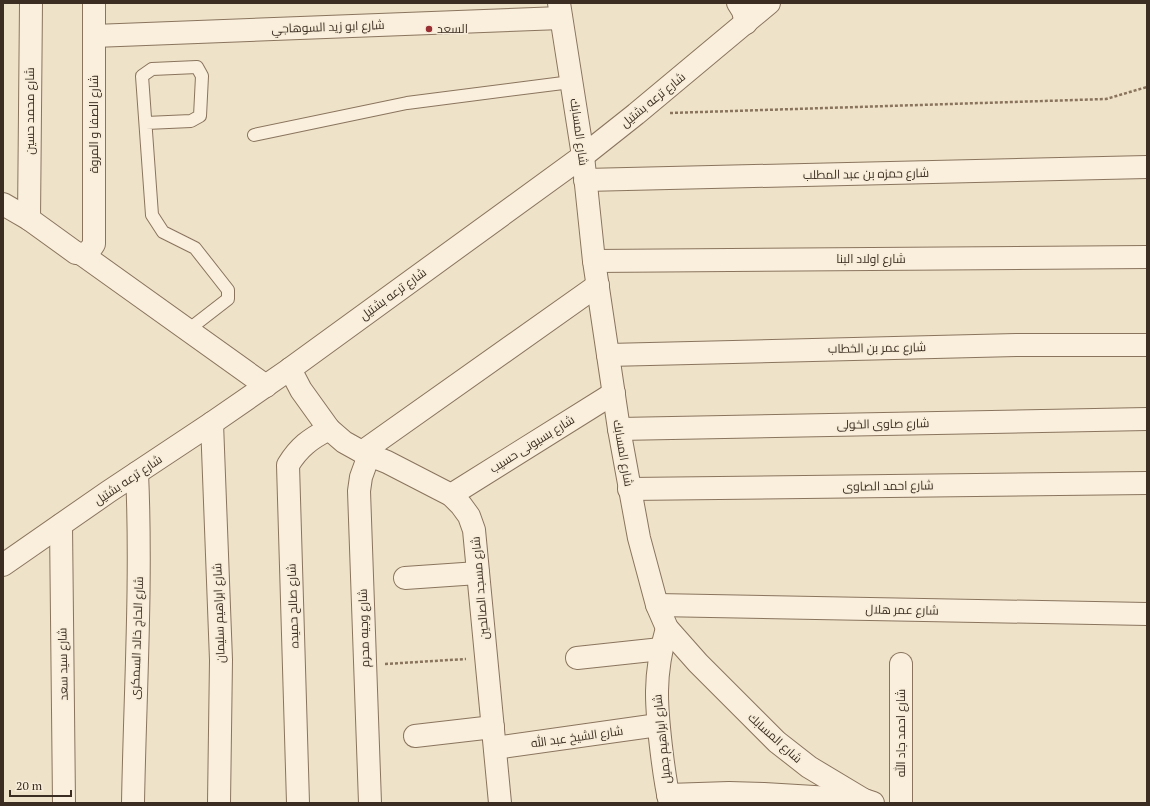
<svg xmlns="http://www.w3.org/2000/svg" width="1150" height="806" font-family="'PT Serif',Cairo,serif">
<rect width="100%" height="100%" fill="#eee2c9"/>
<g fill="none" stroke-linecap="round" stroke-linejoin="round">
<defs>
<g id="service">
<polyline points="146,123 191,121 200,116 202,76 197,67 152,69 142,76 152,215 163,232 195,248 228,290 228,299 188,330"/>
<polyline points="254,135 407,103 571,82"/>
</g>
<g id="minor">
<polyline points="738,3 743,11 746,23"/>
<polyline points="94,36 561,18"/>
<polyline points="585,180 1147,167"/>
<path d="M3 204 29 219 76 253C86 255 89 252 94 244V3"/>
<polyline points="29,219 31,3"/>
<polyline points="83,255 266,386"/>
<polyline points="594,261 1147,257"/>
<polyline points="608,355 1016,345 1147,345"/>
<polyline points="290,369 301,390 329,429 344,442 362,452 387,462 451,495 461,505 469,516 474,530 500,803"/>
<polyline points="212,423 221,660 219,803"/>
<polyline points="619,429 1147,419"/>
<polyline points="362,452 598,285"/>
<polyline points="369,455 361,477 359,491 370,803"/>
<polyline points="629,489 1147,483"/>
<polyline points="451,495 614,393"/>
<polyline points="61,525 64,803"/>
<polyline points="3,565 108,492 212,423 290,369 583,156 636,114 769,3"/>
<polyline points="405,578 478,573"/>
<polyline points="657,605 1147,614"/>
<path d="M667 628C653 676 656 706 662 755 664 771 666 787 670 803"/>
<polyline points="577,658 661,649"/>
<polyline points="901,664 901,803"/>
<polyline points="415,736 493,727"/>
<polyline points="495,748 658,725"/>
<polyline points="668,795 729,793 764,794 864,800"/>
<path d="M133 803C135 693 142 583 137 473"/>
<path d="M298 803 288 465C299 447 310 439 329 429"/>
</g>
<polyline id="tertiary" points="559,3 583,156 594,261 619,429 639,538 657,605 667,628 698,663 777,742 809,767 864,800 873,803"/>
</defs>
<use href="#service" stroke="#8a745e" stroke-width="14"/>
<use href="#minor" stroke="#8a745e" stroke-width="24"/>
<use href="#tertiary" stroke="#8a745e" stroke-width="24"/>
<g stroke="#8a745e" stroke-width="2.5" stroke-dasharray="3 2" stroke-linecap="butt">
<polyline points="670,113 1106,99 1147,87"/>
<polyline points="385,664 466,659"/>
</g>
<use href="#service" stroke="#f9efdc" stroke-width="12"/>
<use href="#minor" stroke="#f9efdc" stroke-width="22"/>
<use href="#tertiary" stroke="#f9efdc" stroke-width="22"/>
</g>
<circle fill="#992e33" stroke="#f6ecd8" stroke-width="1.5" cx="429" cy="29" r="4"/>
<g text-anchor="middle" stroke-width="3" stroke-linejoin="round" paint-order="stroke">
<g font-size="12" fill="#3b2d21" stroke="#f6ecd8">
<text transform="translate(328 27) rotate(-2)" y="4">شارع ابو زيد السوهاجي</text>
<text transform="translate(653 100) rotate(-39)" y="4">شارع ترعه بشتيل</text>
<text transform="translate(30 111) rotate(-90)" y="4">شارع محمد حسين</text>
<text transform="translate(94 124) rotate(-90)" y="4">شارع الصفا و المروة</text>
<text transform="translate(579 132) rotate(82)" y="4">شارع المسابك</text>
<text transform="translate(866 174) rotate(-1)" y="4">شارع حمزه بن عبد المطلب</text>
<text x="871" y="263">شارع اولاد البنا</text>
<text transform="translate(393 294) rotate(-36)" y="4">شارع ترعه بشتيل</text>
<text transform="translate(877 348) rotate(-1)" y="4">شارع عمر بن الخطاب</text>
<text transform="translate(883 424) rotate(-1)" y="4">شارع صاوى الخولى</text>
<text transform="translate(532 444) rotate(-32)" y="4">شارع بسيونى حسيب</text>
<text transform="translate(623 453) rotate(80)" y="4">شارع المسابك</text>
<text transform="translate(128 480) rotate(-34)" y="4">شارع ترعه بشتيل</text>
<text transform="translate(888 486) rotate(-1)" y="4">شارع احمد الصاوى</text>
<text transform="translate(480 588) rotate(-95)" y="4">شارع مسجد الصالحين</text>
<text transform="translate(293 606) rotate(-92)" y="4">شارع صالح حميده</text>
<text transform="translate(902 610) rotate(1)" y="4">شارع عمر هلال</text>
<text transform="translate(219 613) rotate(-92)" y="4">شارع ابراهيم سليمان</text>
<text transform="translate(364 628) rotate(-92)" y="4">شارع وجيه محرم</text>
<text transform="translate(137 638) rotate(-88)" y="4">شارع الحاج خالد السمكرى</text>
<text transform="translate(63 664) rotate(-91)" y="4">شارع سيد سعد</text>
<text transform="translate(901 733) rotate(-90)" y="4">شارع احمد جاد الله</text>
<text transform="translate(577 737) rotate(-8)" y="4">شارع الشيخ عبد الله</text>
<text transform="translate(775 738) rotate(42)" y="4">شارع المسابك</text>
<text transform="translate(662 739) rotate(-96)" y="4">شارع ابراهيم جميل</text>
</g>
<g font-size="12" fill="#3b2d21" stroke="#f6ecd8" text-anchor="start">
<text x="437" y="33">السعد</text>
</g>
</g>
<rect width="1150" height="806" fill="none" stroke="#3b2d21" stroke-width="8"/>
<path d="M10 790v6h61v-6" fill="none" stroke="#3b2d21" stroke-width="2"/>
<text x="16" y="790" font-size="12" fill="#3b2d21" stroke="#f6ecd8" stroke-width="3" paint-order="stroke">20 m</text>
</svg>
